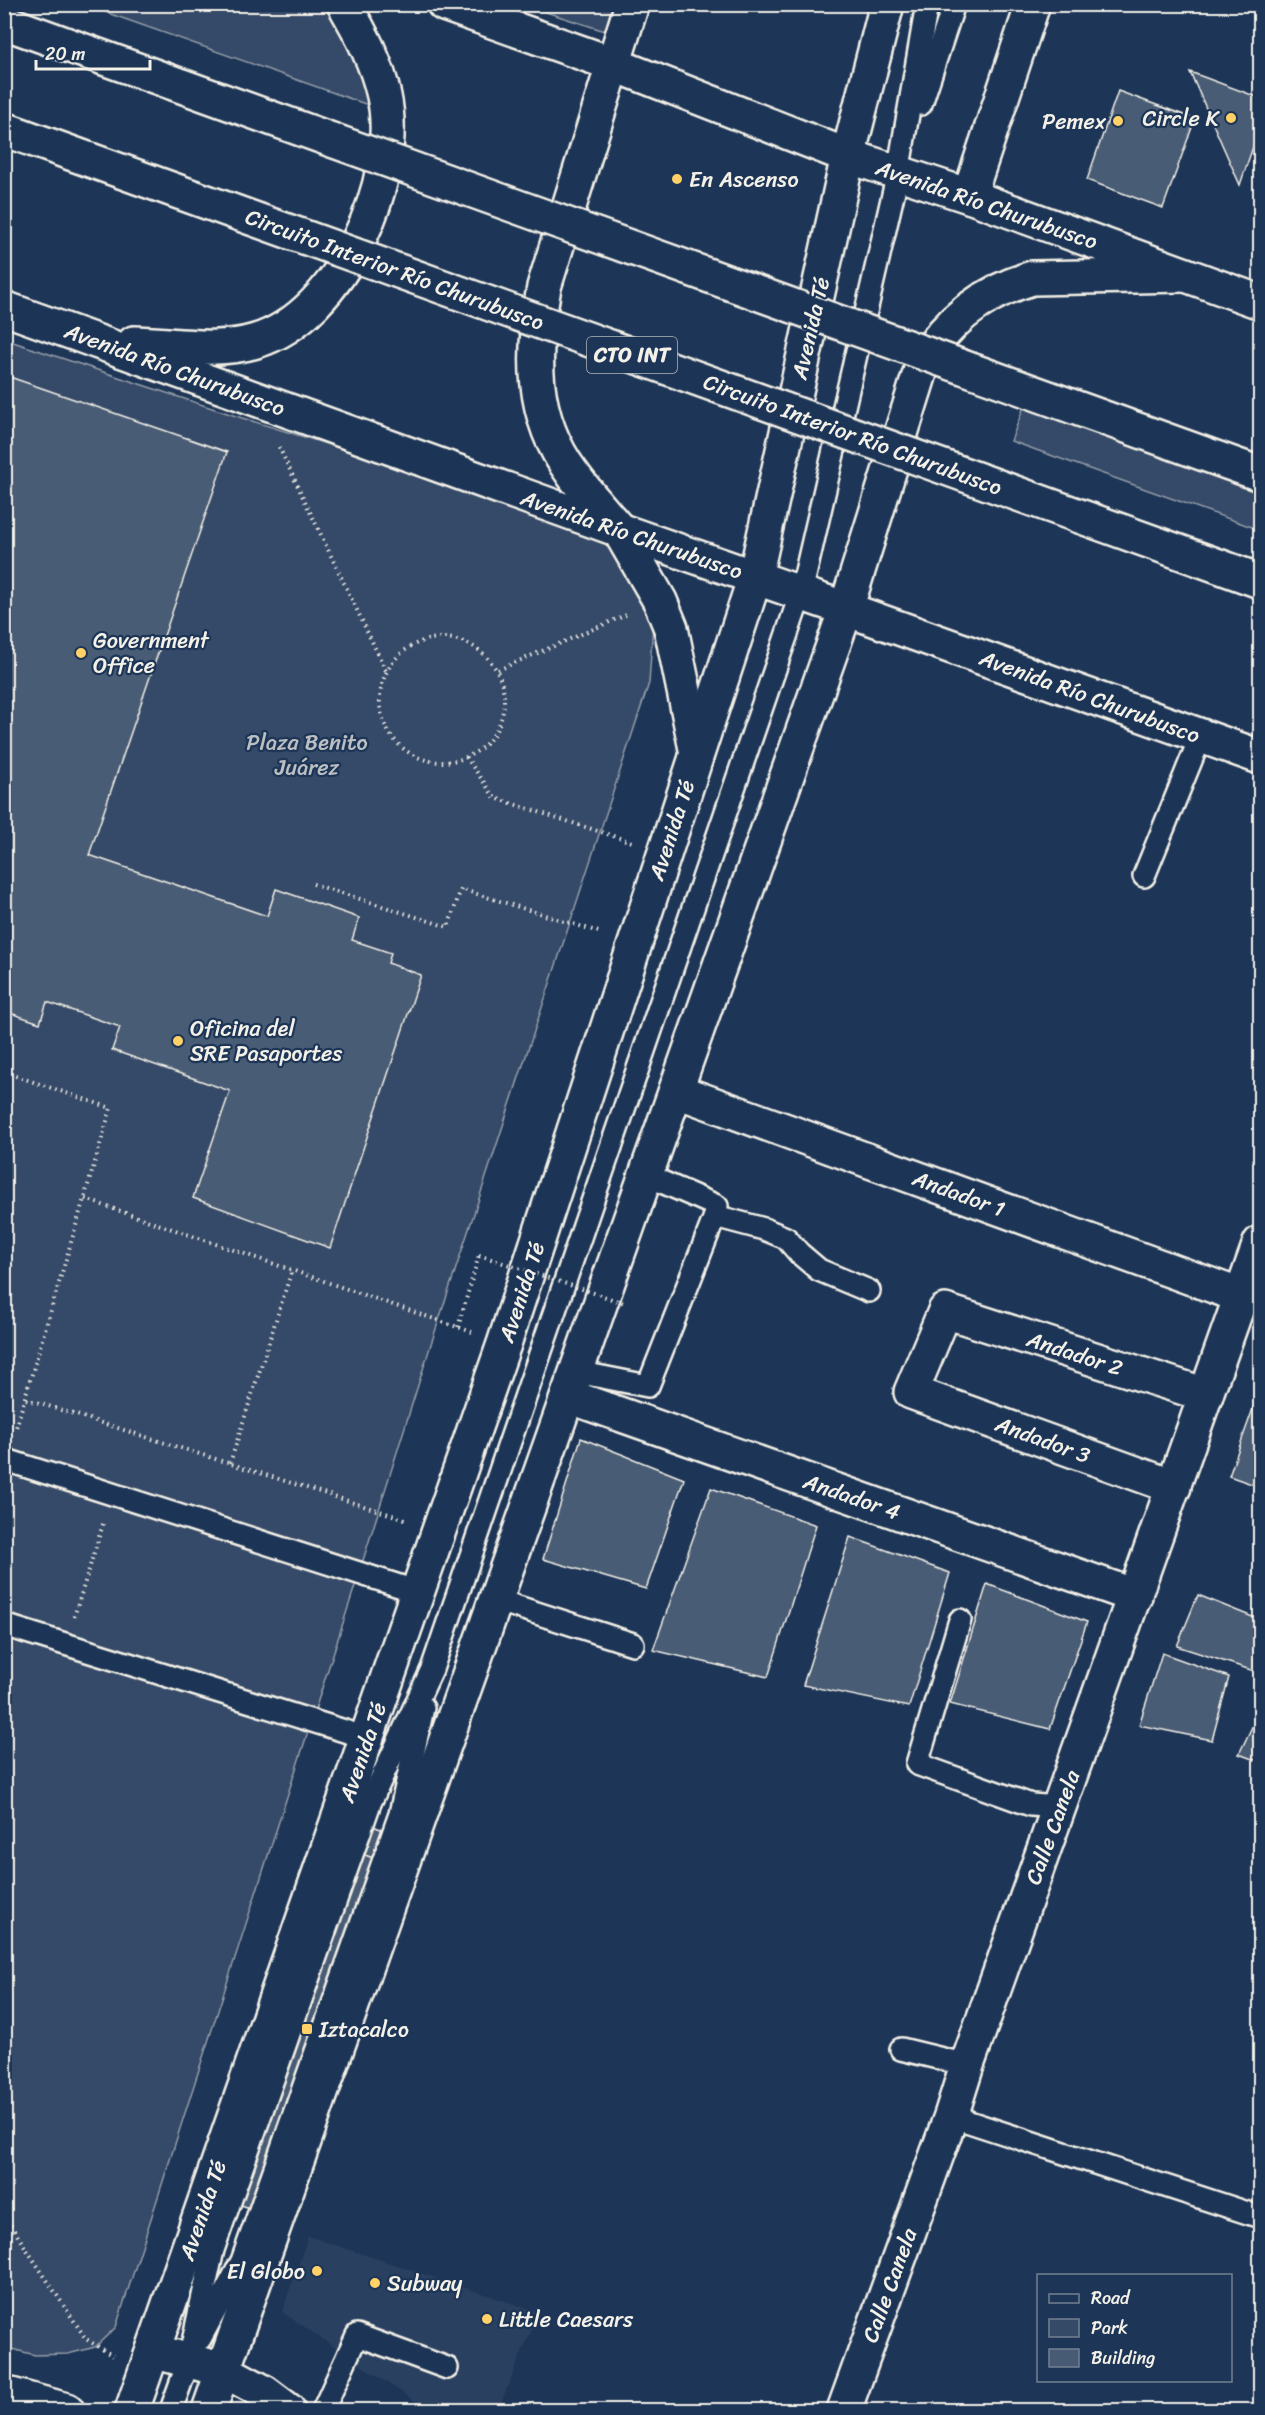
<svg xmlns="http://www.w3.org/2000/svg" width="1265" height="2415" font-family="Sriracha,sans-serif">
<rect width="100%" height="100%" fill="#1d3557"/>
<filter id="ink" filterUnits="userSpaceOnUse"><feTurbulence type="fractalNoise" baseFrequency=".0167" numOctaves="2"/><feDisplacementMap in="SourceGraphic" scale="12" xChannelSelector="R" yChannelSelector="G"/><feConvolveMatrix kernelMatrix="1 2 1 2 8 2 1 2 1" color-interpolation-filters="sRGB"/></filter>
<g filter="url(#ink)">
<polygon fill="#2a4060" points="308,2236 539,2312 498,2410 428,2410 282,2312"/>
<g fill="#354a67" stroke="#949ea8" stroke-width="1.5">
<polygon points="85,5 357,5 374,107"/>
<polygon points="524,5 613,4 613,5 605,31"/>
<polygon points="4,339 239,417 563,517 615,550 653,623 649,683 431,1344 354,1589 116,2327 95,2347 68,2354 35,2355 4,2347"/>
<polygon points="1026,401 1260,491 1260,530 1011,441"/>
</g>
<g fill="#485b74" stroke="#f4f1e8" stroke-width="1.5">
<polygon points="1190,72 1260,98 1260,126 1240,185"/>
<polygon points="1118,91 1195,119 1163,208 1087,180"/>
<polygon points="4,375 227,452 89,855 267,916 276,889 359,918 352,940 391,953 388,963 421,975 330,1248 193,1198 230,1091 112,1050 120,1027 47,1002 40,1023 4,1011"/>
<polygon points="1255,1403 1260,1404 1260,1487 1229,1476"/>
<polygon points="581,1438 684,1479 646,1589 543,1559"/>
<polygon points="711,1488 816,1525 768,1677 653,1650"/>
<polygon points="850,1537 950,1573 909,1707 803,1685"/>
<polygon points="987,1584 1087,1622 1050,1729 950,1704"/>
<polygon points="1198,1595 1260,1620 1260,1673 1177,1646"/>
<polygon points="1162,1653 1229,1677 1212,1740 1139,1725"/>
<polygon points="1260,1710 1260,1762 1239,1754"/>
<polygon points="373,1826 386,1831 372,1871 359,1867"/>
<polygon points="352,1850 386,1863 261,2212 227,2200"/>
</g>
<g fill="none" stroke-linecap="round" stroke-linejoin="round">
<defs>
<g id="service">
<polyline points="921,104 954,4"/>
<polyline points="1144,876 1201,736"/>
<polyline points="715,1216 764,1229 786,1238 799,1253 819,1270 869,1291"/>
<polyline points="577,1372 648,1386 715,1216 717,1206 646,1175"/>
<polyline points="6,1460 418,1592"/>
<polyline points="496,1600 633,1644"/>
<polyline points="960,1620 917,1764 1031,1805 1060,1807"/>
<polyline points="4,1625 367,1738"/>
<polyline points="901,2049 967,2065"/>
<polyline points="951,2116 1260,2217"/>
<polyline points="200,2339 242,2261 400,1814 423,1708"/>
<polyline points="171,2410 189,2360 213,2250 370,1803 432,1669 801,593 898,173 927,4"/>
<polyline points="323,2410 357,2335 447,2368"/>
</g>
<g id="minor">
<polyline points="677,1091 1241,1296"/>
<polyline points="568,1396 1135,1596"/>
<polyline points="1174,1487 911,1392 945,1311 1206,1395"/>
<polyline points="4,2393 67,2410"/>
<polyline points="844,2410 951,2116 967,2065 1260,1243"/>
</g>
<g id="tertiary">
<path d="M619 530C603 511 586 493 572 473 530 416 532 353 544 287L632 4"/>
<polyline points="153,2351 223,2370 264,2392 288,2410"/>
</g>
<g id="secondary">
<polyline points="444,4 613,64 848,156 969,196 1260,302"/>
<polyline points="4,308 619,530 846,609 1260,757"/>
<path d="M134 343C174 344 217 353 256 341 341 315 402 180 384 96 377 63 361 33 344 4"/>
</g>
<g id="primary">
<polyline points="969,196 1033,4"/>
<polyline points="619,530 660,601 671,628 696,749"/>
<polyline points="132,2410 504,1344 755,577 848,156 887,4"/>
<path d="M209 2410 846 609 924 360C949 318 985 292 1032 278L1185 275"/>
</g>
</defs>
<use href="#service" stroke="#f4f1e8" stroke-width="26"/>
<use href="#minor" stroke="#f4f1e8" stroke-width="38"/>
<use href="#tertiary" stroke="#f4f1e8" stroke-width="38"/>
<use href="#secondary" stroke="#f4f1e8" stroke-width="38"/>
<use href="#primary" stroke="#f4f1e8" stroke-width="38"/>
<g stroke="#f4f1e8" stroke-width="4" stroke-dasharray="1.5 4.5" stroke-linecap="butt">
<polyline points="279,447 387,673"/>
<circle cx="442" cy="700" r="62"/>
<polyline points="498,670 626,615"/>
<polyline points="466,757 495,798 632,842"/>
<polyline points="313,884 448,927 461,889 602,933"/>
<polyline points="4,1072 111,1108 15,1431"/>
<polyline points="85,1199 472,1332"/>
<polyline points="458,1327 479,1255"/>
<polyline points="26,1399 405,1519"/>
<polyline points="230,1463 292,1270"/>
<polyline points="74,1617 104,1521"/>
<polyline points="4,2215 86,2339 113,2356"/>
</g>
<use href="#service" stroke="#1d3557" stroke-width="21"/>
<use href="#minor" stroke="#1d3557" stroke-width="33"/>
<use href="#tertiary" stroke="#1d3557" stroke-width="33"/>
<use href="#secondary" stroke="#1d3557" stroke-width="33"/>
<use href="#primary" stroke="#1d3557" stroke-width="33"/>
<defs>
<g id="motorway-bridge">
<polyline points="4,22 1260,474"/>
<polyline points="4,129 1260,581"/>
</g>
</defs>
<use href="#motorway-bridge" stroke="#f4f1e8" stroke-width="38" stroke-linecap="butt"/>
<polyline stroke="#f4f1e8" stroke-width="4" stroke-dasharray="1.5 4.5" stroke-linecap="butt" points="479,1255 624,1303"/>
<use href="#motorway-bridge" stroke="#1d3557" stroke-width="33"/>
</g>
</g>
<g fill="#ffd166" stroke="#1d3557" stroke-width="2">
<circle cx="1231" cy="118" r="6"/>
<circle cx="1118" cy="121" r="6"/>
<circle cx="677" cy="179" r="6"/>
<circle cx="81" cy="653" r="6"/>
<circle cx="178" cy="1041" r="6"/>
<rect x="301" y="2023" width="12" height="12" rx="3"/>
<circle cx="317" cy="2271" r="6"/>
<circle cx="375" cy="2283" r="6"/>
<circle cx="487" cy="2319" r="6"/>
</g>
<g text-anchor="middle" stroke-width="4.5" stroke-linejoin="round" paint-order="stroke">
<rect fill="#1d3557" stroke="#b4b9bc" stroke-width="1.5" x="587" y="337" width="90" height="36" rx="4.5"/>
<g font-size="21" font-weight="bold" fill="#f4f1e8">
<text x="632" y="362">CTO INT</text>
</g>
<g font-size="22" fill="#f4f1e8" stroke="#1d3557" text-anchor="start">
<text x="1219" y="126" text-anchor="end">Circle K</text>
<text x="1106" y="129" text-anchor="end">Pemex</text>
<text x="689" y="187">En Ascenso</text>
<text x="93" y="648">Government<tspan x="93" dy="25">Office</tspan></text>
<text x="190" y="1036">Oficina del<tspan x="190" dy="25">SRE Pasaportes</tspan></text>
<text x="319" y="2037">Iztacalco</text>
<text x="305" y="2279" text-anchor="end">El Globo</text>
<text x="387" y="2291">Subway</text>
<text x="499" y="2327">Little Caesars</text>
</g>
<g font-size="22" fill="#f4f1e8" stroke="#1d3557">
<text transform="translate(987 204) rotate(19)" y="8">Avenida Río Churubusco</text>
<text transform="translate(395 269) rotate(20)" y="8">Circuito Interior Río Churubusco</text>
<text transform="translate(810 328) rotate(-77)" y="8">Avenida Té</text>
<text transform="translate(175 369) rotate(20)" y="8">Avenida Río Churubusco</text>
<text transform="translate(853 434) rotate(20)" y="8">Circuito Interior Río Churubusco</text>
<text transform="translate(632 534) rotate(19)" y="8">Avenida Río Churubusco</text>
<text transform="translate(1090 696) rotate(20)" y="8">Avenida Río Churubusco</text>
<text transform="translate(671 830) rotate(-72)" y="8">Avenida Té</text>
<text transform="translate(959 1193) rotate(20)" y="8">Andador 1</text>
<text transform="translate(521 1292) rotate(-72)" y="8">Avenida Té</text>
<text transform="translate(1075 1353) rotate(18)" y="8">Andador 2</text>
<text transform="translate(1043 1439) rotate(20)" y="8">Andador 3</text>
<text transform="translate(852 1496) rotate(19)" y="8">Andador 4</text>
<text transform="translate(362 1752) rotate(-71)" y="8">Avenida Té</text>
<text transform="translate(1052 1827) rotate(-70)" y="8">Calle Canela</text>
<text transform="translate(202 2210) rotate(-71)" y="8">Avenida Té</text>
<text transform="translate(889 2285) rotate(-70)" y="8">Calle Canela</text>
</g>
<g font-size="22" fill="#bbbfc1" stroke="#1d3557">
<text x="307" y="750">Plaza Benito<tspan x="307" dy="25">Juárez</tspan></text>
</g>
</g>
<rect width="1265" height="2415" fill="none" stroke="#1d3557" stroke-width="24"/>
<rect x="12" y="12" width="1241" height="2391" fill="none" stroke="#f4f1e8" stroke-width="2" filter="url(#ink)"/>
<rect x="1037" y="2274" width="195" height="108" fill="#1d3557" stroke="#738091" stroke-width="1.5"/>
<rect x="1049" y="2294" width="30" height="9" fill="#1d3557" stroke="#738091" stroke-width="1.5"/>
<text x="1091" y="2304" font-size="18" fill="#f4f1e8">Road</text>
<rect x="1049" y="2319" width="30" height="18" fill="#354a67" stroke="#738091" stroke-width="1.5"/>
<text x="1091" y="2334" font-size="18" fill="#f4f1e8">Park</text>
<rect x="1049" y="2349" width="30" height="18" fill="#485b74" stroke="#738091" stroke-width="1.5"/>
<text x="1091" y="2364" font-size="18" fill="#f4f1e8">Building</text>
<path d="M36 60v9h114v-9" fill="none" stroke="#f4f1e8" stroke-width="3"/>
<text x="45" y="60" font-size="18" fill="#f4f1e8" stroke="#1d3557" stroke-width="4.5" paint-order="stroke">20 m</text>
</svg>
